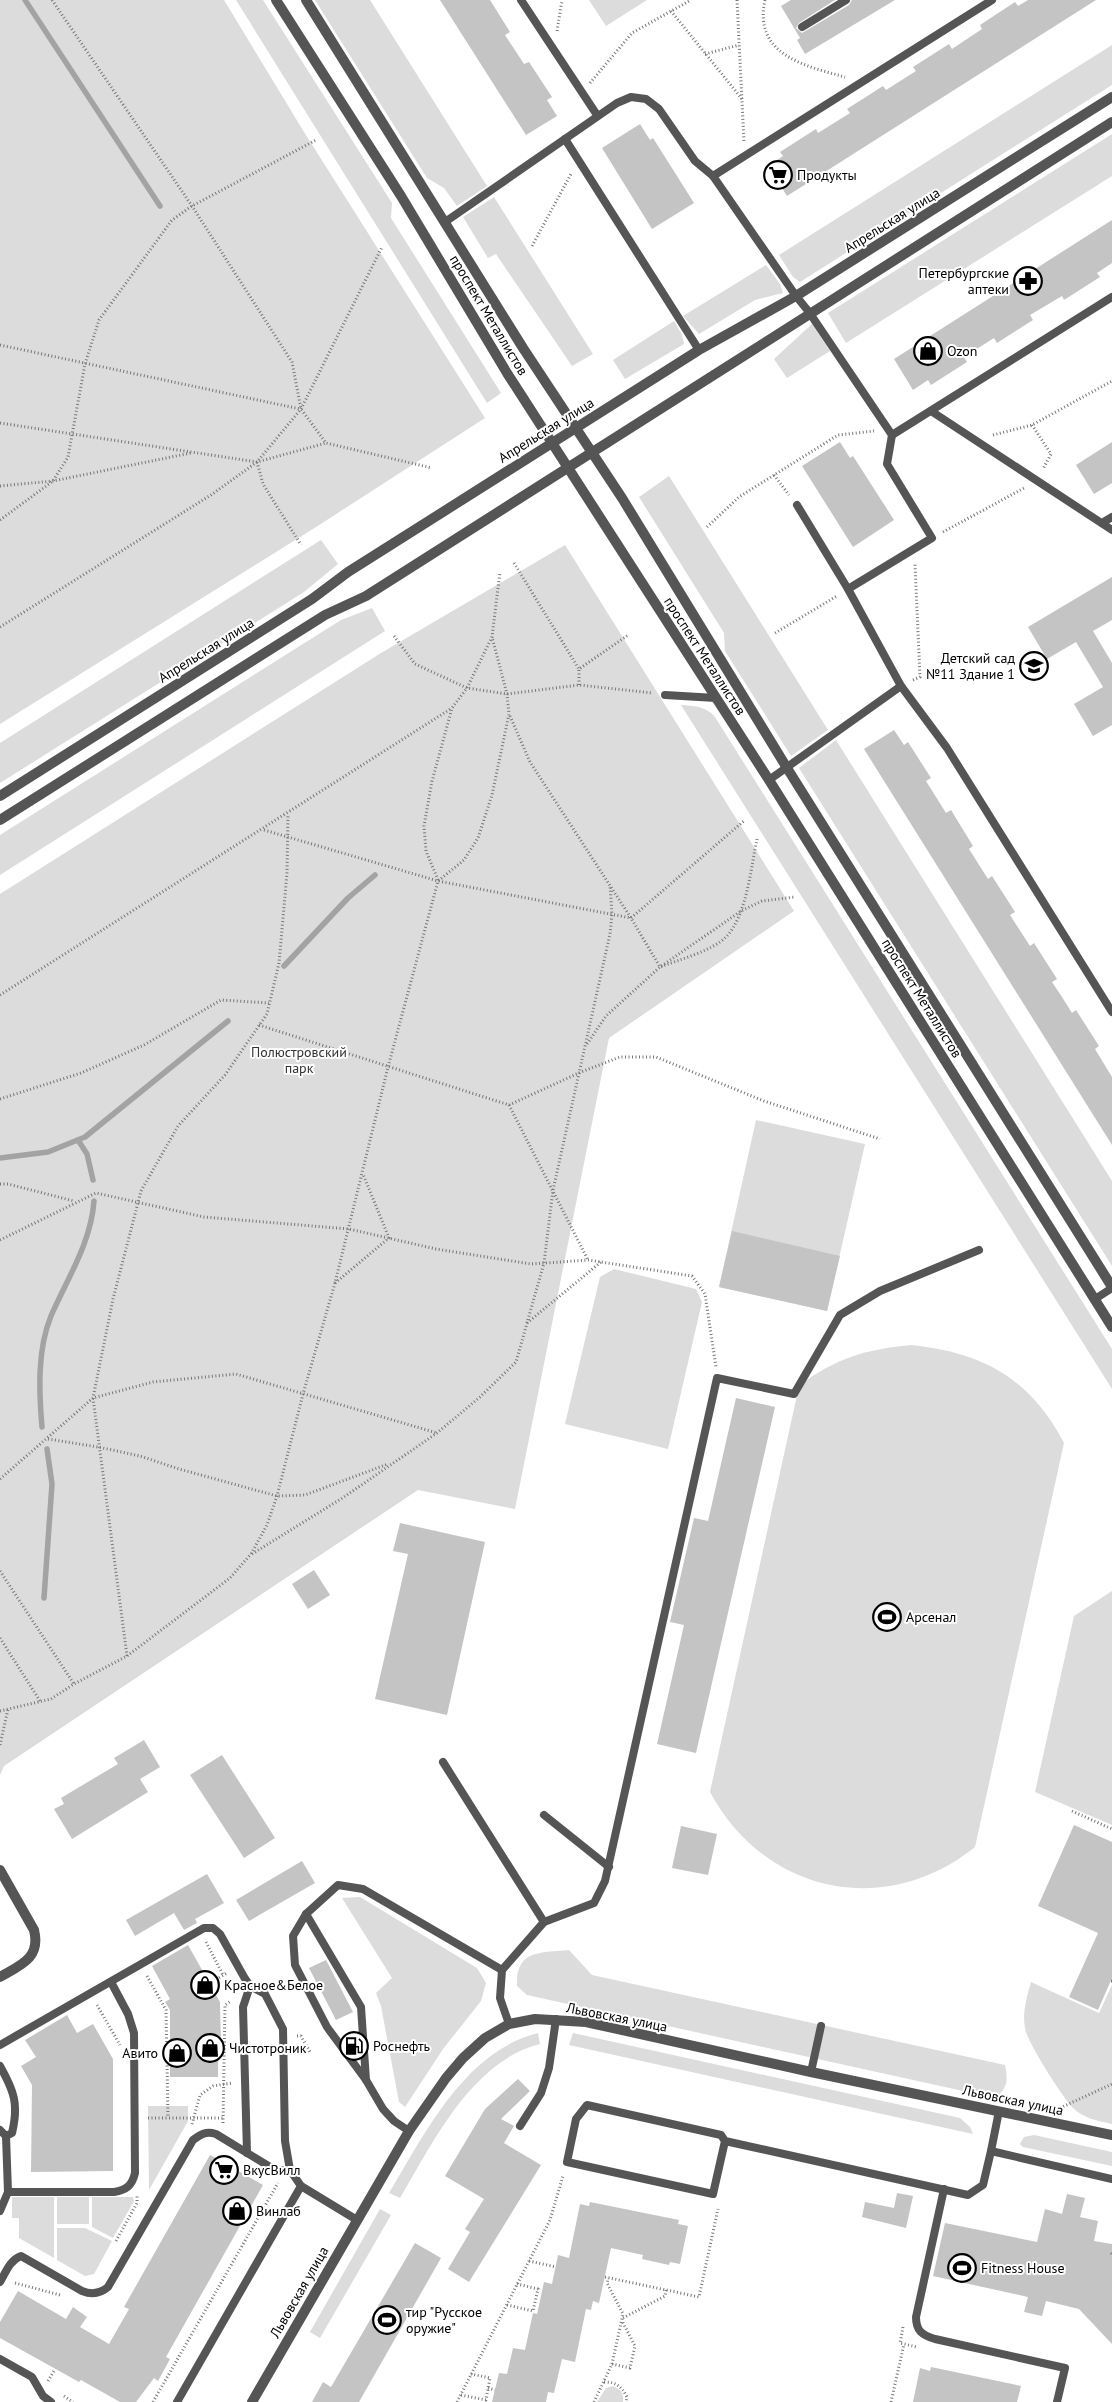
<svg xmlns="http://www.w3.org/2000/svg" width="1112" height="2402" font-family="'PT Sans',sans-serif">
<rect width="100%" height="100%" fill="#fff"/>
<g fill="#dcdcdc">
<polygon points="0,0 224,0 304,132 485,418 313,529 0,724"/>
<polygon points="236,0 263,0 392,203 391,218 501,393 487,403"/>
<polygon points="315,0 370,0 487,186 457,206 444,188 427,178"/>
<polygon points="589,0 647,0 606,26"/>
<polygon points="1112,45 1112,85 800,282 793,277 779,255"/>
<polygon points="1112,134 1112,176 846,343 828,313"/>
<polygon points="494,197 593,354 572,366 496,254 488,258 463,217"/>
<polygon points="766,265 780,284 783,293 755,300 699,334 683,316"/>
<polygon points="674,321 682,335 684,344 625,379 613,360"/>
<polygon points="812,324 830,351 787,378 774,359"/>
<polygon points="669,476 828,730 791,756 725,651 724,633 639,497"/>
<polygon points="321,540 338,564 304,592 0,783 0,743"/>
<polygon points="565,545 794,911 609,1038 515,1509 418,1490 4,1766 0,1775 0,894 381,653"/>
<polygon points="372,608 385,631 0,875 0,835 341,620"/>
<path d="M681 705C694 706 706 706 715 717L1112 1349V1389Z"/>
<polygon points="836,740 1112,1181 1112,1266 799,768"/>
<polygon points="756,1120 865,1144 827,1311 719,1287"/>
<polygon points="614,1269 696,1289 702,1302 668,1449 565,1424 600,1277"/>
<path d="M912 1345C983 1353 1030 1378 1064 1443L975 1847C885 1919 765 1894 710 1792L799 1386C835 1358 867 1349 912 1345Z"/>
<polygon points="1112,1591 1112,1825 1035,1792 1074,1616"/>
<polygon points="360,1897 477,1968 486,1983 481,2001 443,2049 405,2107 399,2102 381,2006 376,1993 392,1978 342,1898"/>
<path d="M569 1950 592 1975 1005 2065C1008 2080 1008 2088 995 2098L527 1995 517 1986C515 1949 542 1953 569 1950Z"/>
<path d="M1031 1982 1099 2013 1112 1985V2124C1098 2121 1083 2118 1073 2108 1063 2098 1027 2042 1025 2028 1022 2013 1027 1996 1031 1982Z"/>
<path d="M538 2033 540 2044C472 2061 433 2142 400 2198L389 2193C425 2133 465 2051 538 2033Z"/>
<polygon points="573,2033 960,2118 970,2127 973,2134 569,2045"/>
<polygon points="148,2106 188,2106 188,2121 149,2190"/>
<polygon points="1034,2135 1112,2152 1112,2166 1023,2147 1020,2144 1024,2137"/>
<polygon points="12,2197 54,2197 54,2258 19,2238 19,2218 12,2218"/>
<rect x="57" y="2197" width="32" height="27"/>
<polygon points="92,2197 133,2197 134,2201 113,2238 92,2227"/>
<polygon points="380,2209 391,2215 320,2338 310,2332"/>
<polygon points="57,2228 85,2228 112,2241 94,2274 85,2276 57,2260"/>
<path d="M613 2386C620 2389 624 2393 623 2402H597L606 2388Z"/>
</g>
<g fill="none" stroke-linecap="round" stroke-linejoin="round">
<g stroke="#a3a3a3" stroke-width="5.5">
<polyline points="25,0 160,206"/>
<polyline points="284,966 348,898 375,875"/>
<polyline points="78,1140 87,1154 93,1180"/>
<polyline points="0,1158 48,1152 85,1137 228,1021"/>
<path d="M42 1427C39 1392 37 1350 51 1316 67 1279 91 1243 94 1201"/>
<polyline points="44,1598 52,1484 47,1449"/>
</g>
</g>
<g fill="#c4c4c4">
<polygon points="440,0 490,0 510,32 505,35 524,64 529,62 552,97 547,100 557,116 526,135"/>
<polygon points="791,0 835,0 799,23 796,28 802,33 849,5 852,0 895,0 805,54 797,40 800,38 781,6"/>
<polygon points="1028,0 1096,0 787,196 768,166 783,156 780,152 816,129 818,133 850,113 847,109 883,86 886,90 916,71 913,67 949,44 952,49 982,29 980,25 1015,2 1018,6"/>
<polygon points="640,124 650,140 653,138 694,203 652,229 602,148"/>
<polygon points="1112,220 1112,263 1097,273 1100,277 1064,300 1062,296 1030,315 1033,320 997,343 994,338 964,357 967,362 931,385 928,380 913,390 894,359"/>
<polygon points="840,442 850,458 853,456 894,520 853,547 802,466"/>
<polygon points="1112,442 1112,483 1094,494 1076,465"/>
<polygon points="1112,577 1112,620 1093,631 1112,663 1112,725 1093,736 1074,704 1103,687 1076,642 1047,659 1028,627"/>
<polygon points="894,730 904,745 908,742 931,778 926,781 946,813 951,810 973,846 969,849 988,879 992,876 1015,912 1010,915 1030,946 1034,943 1057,979 1052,982 1062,997 1072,1013 1076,1010 1099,1046 1095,1049 1112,1077 1112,1145 864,749"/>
<polygon points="732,1231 840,1256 827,1311 719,1287"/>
<polygon points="736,1398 775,1407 696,1753 657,1744 684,1625 670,1622 694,1518 708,1521"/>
<polygon points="400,1523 485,1542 447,1715 375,1699 408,1554 393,1551"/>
<polygon points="314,1570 330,1595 308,1609 292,1584"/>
<polygon points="144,1740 160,1767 140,1779 148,1792 72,1839 54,1809 64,1804 61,1798 118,1764 114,1758"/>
<polygon points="222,1755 275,1838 244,1858 190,1775"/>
<polygon points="1074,1825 1112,1842 1112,1978 1098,2010 1069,1997 1098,1933 1038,1906"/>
<polygon points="681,1826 717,1834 708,1875 672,1868"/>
<polygon points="302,1861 315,1883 249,1921 236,1900"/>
<polygon points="207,1874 224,1903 195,1919 197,1923 184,1930 174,1913 135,1936 126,1920"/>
<polygon points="188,1945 220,2002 221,2048 218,2048 218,2077 170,2077 170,2010 165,2002 170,1999 152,1966"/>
<polygon points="326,1960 353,2012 336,2020 309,1968"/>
<polygon points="67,2015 77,2033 93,2024 113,2059 113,2171 31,2172 32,2085 21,2066 36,2057 25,2040"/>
<polygon points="518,2079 530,2091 501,2119 514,2126 504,2143 541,2165 469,2282 448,2269 470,2232 465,2229 484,2199 445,2176 485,2109"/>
<polygon points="210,2155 263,2185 166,2357 170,2359 158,2381 154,2378 136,2402 120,2402 81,2380 79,2382 0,2338 0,2322 18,2291 66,2319 73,2307 87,2317 80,2327 109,2344 129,2309 124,2307"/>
<polygon points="897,2193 913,2196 906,2228 862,2217 865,2202 894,2208"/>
<polygon points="1067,2194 1085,2198 1080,2217 1098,2221 1094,2241 1112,2244 1112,2344 1079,2309 1046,2301 1042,2316 1024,2312 1028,2297 933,2276 945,2223 1037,2242 1045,2209 1062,2214"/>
<polygon points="590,2202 679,2220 678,2224 688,2226 680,2264 670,2262 669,2265 642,2259 643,2255 611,2248 599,2303 593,2301 591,2310 586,2309 575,2362 562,2359 554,2393 548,2392 546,2402 492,2402 499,2373 507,2374 513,2348 525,2350 533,2313 537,2314 544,2282 552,2284 558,2255 569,2258 580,2204 589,2206"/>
<polygon points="415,2243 441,2258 359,2402 312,2402 323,2382 331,2387"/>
<polygon points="931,2367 1021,2386 1017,2402 913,2402 920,2368 930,2371"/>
</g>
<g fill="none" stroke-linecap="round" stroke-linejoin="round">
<g stroke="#777" stroke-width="3" stroke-dasharray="1 2.5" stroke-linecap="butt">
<polyline points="52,0 192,206 292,362 301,409 326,443 432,468"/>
<polyline points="737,0 744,142"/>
<path d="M765 0C753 55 805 66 845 77"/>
<polyline points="671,11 742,99"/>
<polyline points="557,31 562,0"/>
<polyline points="705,54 739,45"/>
<polyline points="590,83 632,33 691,0"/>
<polyline points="532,246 571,174"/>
<polyline points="0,345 300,409"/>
<polyline points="0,423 257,462 326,443"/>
<polyline points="1032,425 1051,454 1043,469"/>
<polyline points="993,435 1032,425 1112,381"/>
<polyline points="257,462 263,484 301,545"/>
<polyline points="774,475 789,495"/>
<polyline points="0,486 53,481 191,453"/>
<polyline points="0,520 53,481 68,457 85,364 99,320 172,220 192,206 316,140"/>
<polyline points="707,527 739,497 838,435 874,431"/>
<polyline points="943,532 1026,487"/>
<polyline points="514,563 579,669"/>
<polyline points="0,627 211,495 257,462 301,409 382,247"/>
<polyline points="775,633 837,596"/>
<polyline points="394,636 415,664 467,688 507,694 579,685 653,693"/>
<polyline points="913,680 920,677 915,564"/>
<polyline points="579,685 579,669 628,635"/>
<path d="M510 716 530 762 631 918 660 967C678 960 712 951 726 937 747 915 751 867 757 839"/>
<polyline points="264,830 438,881 631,918 745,820"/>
<polyline points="438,880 426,851 424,826 432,781 452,708 467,688 492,637 500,572"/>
<polyline points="0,995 452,708"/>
<polyline points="259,1025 509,1105 588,1260"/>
<polyline points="587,1044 606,1016 660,967 741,911 762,901 795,897"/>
<polyline points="0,1099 81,1073 144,1045 221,1000 269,1003"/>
<polyline points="509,1105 581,1072 620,1057 656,1057 764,1101 880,1139"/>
<polyline points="0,1184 8,1184 74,1201"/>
<polyline points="0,1240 96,1193 204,1217 349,1229 436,1249 531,1264 588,1260 692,1276 705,1294 716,1367"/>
<polyline points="335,1283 389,1238 363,1174"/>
<polyline points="527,1323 601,1262"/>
<polyline points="48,1439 98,1447 140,1456 179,1469 277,1496 305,1495 388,1464"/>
<polyline points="0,1479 93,1398 113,1299 141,1191 178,1126 225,1075 267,1014 279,963 287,873 288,814"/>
<polyline points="252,1554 344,1497 437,1433 480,1397 516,1362 544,1263 553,1190 610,934 612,914 610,885"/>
<polyline points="0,1571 74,1684"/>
<polyline points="0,1638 40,1701"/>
<polyline points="127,1656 93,1398 153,1382 236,1374 437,1433"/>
<polyline points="0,1711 51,1699 74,1684 127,1656 230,1578 251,1554 267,1525 277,1496 303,1394 335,1283 388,1067 438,881 464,860 478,838 492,795 509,714 507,694 492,637"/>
<polyline points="0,1745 8,1709"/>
<polyline points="1072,1811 1112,1829"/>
<polyline points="206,1942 223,1975"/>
<polyline points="147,1976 166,2010 168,2118"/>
<polyline points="1111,1981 1112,1981"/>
<polyline points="210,1983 227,1973"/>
<polyline points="97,2005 120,2045"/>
<polyline points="297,2036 301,2036 310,2052 308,2053"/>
<polyline points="1060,2108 1112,2084"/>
<polyline points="148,2118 223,2118"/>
<polyline points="223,2123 225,2005 231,2001"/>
<polyline points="192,2124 200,2095 213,2086 233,2083"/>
<polyline points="116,2241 137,2203 137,2196"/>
<polyline points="1111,2253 1112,2254"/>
<polyline points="529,2261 556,2267"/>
<polyline points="605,2277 699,2297 718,2209"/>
<polyline points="15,2283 60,2295"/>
<polyline points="507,2305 533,2311 538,2289 517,2284"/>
<polyline points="623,2318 665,2296 666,2290"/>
<polyline points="903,2327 900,2343 917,2347"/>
<polyline points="612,2364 630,2368 635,2346 622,2321"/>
<polyline points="48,2381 54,2371"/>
<path d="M604 2382C616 2382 621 2386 627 2397L626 2402"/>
<polyline points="488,2388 495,2390"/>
<polyline points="461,2395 486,2400 490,2378 471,2374"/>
<polyline points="64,2396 73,2402"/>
<polyline points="153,2402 278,2183"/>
<polyline points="457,2402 550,2220 563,2176 564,2176"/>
<polyline points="594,2402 612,2364 623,2314 607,2283 608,2278"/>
<polyline points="891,2402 904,2344"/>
</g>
<g stroke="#555" stroke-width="8">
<polyline points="521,0 597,115"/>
<polyline points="802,27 846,0"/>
<polyline points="565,139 699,350"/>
<polyline points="713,176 992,0"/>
<polyline points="445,222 617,103 631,97 646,99 659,109 695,161 713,176 796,296 809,312 892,435 887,464 932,538 848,589 901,686 947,748 1112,1012"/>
<polyline points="931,411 1112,530"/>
<polyline points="892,435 1112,297"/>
<polyline points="797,505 848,589"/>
<polyline points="1102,523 1112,517"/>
<polyline points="665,695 716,698"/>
<polyline points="769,780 901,686"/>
<polyline points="1095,1299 1112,1288"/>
<polyline points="443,1762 544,1922"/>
<polyline points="544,1815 609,1867"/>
<polyline points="306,1914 293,1936 295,1965 327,2027 366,2080"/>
<polyline points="509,2024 500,1998 502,1970 544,1922 594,1903 605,1881 717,1378 794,1394 840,1315 880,1291 979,1250"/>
<polyline points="0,2045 204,1928 213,1928 220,1934 244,1977 250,1986 265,1994 283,2029 285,2141 290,2170 301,2186 357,2220"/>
<path d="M0 2066C14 2091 19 2104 12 2133L6 2136"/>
<polyline points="811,2072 821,2026"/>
<polyline points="999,2111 991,2151 1112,2179"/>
<polyline points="520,2126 541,2093 549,2068 556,2019"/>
<polyline points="0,2130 6,2136 8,2192 0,2211"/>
<polyline points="409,2131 394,2121 383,2109 366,2080 361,2007 306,1914 338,1885 363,1889 502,1970"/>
<polyline points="725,2141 713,2194 567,2162 576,2119 587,2105 721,2135 725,2141 968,2195 983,2185 991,2151"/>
<polyline points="247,2153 243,2007 250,1986"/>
<path d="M944 2189 916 2317C916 2331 922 2335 935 2339L1065 2368 1057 2402"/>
<path d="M8 2192H114C126 2190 132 2186 135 2173L134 2033 128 2014 111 1982"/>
<path d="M0 2282C6 2272 10 2260 21 2256L82 2291C92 2295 100 2294 108 2287L193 2140C201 2134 206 2131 216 2134L275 2170H290"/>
<polyline points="0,2359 32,2377 43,2396 51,2402"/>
<polyline points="177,2402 301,2186"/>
</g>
<g stroke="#555" stroke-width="10">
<path d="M0 1870 34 1930C41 1958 21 1965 0 1977"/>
<polyline points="252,2402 409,2131 446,2078 463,2058 485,2038 509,2024 535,2019 586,2022 811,2072 1112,2135"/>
</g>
<g stroke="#555" stroke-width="10">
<polyline points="276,0 401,196 507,373 769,780 1112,1327"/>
<polyline points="306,0 523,348 622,498 787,768 1112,1287"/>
<polyline points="0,796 312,599 348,572 699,350 796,296 1112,97"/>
<polyline points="0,820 325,615 366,596 1112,122"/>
</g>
</g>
<defs>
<symbol id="supermarket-ring" viewBox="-11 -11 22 22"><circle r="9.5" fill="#fff" stroke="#000" stroke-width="1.5"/><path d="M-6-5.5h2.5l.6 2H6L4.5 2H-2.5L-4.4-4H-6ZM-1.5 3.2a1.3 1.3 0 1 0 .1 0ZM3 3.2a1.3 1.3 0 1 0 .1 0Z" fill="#000"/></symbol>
<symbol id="pharmacy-ring" viewBox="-11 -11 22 22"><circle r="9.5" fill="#fff" stroke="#000" stroke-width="1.5"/><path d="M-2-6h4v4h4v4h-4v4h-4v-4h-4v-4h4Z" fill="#000"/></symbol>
<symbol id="shop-ring" viewBox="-11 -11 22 22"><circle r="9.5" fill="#fff" stroke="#000" stroke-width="1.5"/><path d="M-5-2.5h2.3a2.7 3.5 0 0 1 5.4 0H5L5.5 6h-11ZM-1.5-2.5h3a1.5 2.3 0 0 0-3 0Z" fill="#000"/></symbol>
<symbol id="school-ring" viewBox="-11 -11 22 22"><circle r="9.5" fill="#fff" stroke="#000" stroke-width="1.5"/><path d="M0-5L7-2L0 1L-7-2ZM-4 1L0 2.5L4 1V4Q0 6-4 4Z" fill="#000"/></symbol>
<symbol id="stadium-ring" viewBox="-11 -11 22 22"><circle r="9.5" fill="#fff" stroke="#000" stroke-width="1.5"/><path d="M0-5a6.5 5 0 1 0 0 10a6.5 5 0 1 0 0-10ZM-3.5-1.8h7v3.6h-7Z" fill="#000"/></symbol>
<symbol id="fuel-ring" viewBox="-11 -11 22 22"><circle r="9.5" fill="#fff" stroke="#000" stroke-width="1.5"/><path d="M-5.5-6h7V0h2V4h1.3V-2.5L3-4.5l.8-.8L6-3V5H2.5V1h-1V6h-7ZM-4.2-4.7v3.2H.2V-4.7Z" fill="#000"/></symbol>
</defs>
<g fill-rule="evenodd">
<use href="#supermarket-ring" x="762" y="159" width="32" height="32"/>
<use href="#pharmacy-ring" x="1012" y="265" width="32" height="32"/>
<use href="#shop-ring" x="912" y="335" width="32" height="32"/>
<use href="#school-ring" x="1018" y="650" width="32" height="32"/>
<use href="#stadium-ring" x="871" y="1601" width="32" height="32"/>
<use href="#shop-ring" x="189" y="1969" width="32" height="32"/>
<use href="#fuel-ring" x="338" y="2030" width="32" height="32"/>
<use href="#shop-ring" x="194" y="2032" width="32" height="32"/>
<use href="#shop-ring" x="161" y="2037" width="32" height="32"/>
<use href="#supermarket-ring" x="208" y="2154" width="32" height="32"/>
<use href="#shop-ring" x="221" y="2195" width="32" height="32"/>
<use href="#stadium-ring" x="946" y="2252" width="32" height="32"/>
<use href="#stadium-ring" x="371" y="2304" width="32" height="32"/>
</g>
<g text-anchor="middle" stroke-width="4" stroke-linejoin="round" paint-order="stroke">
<g font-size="14" fill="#000" stroke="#fff" text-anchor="start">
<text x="797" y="180">Продукты</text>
<text x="1009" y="278" text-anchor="end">Петербургские<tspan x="1009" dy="16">аптеки</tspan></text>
<text x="947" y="356">Ozon</text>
<text x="1015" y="663" text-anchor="end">Детский сад<tspan x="1015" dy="16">№11 Здание 1</tspan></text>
<text x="906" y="1622">Арсенал</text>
<text x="224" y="1990">Красное&amp;Белое</text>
<text x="373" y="2051">Роснефть</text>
<text x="229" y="2053">Чистотроник</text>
<text x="158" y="2058" text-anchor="end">Авито</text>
<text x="243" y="2175">ВкусВилл</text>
<text x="256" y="2216">Винлаб</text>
<text x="981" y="2273">Fitness House</text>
<text x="406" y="2317">тир "Русское<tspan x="406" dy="16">оружие"</tspan></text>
</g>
<g font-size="14" fill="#000" stroke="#fff">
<text transform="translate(892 220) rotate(-32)" y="5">Апрельская улица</text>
<text transform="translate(489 315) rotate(59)" y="5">проспект Металлистов</text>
<text transform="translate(546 430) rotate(-32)" y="5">Апрельская улица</text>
<text transform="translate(206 650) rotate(-32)" y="5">Апрельская улица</text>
<text transform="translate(705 656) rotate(57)" y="5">проспект Металлистов</text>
<text transform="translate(922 998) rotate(58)" y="5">проспект Металлистов</text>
<text transform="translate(617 2017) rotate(11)" y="5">Львовская улица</text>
<text transform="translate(1013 2100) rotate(12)" y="5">Львовская улица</text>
<text transform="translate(299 2292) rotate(-60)" y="5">Львовская улица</text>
</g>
<g font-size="14" fill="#333" stroke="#fff">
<text x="299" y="1057">Полюстровский<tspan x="299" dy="16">парк</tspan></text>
</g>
</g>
</svg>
